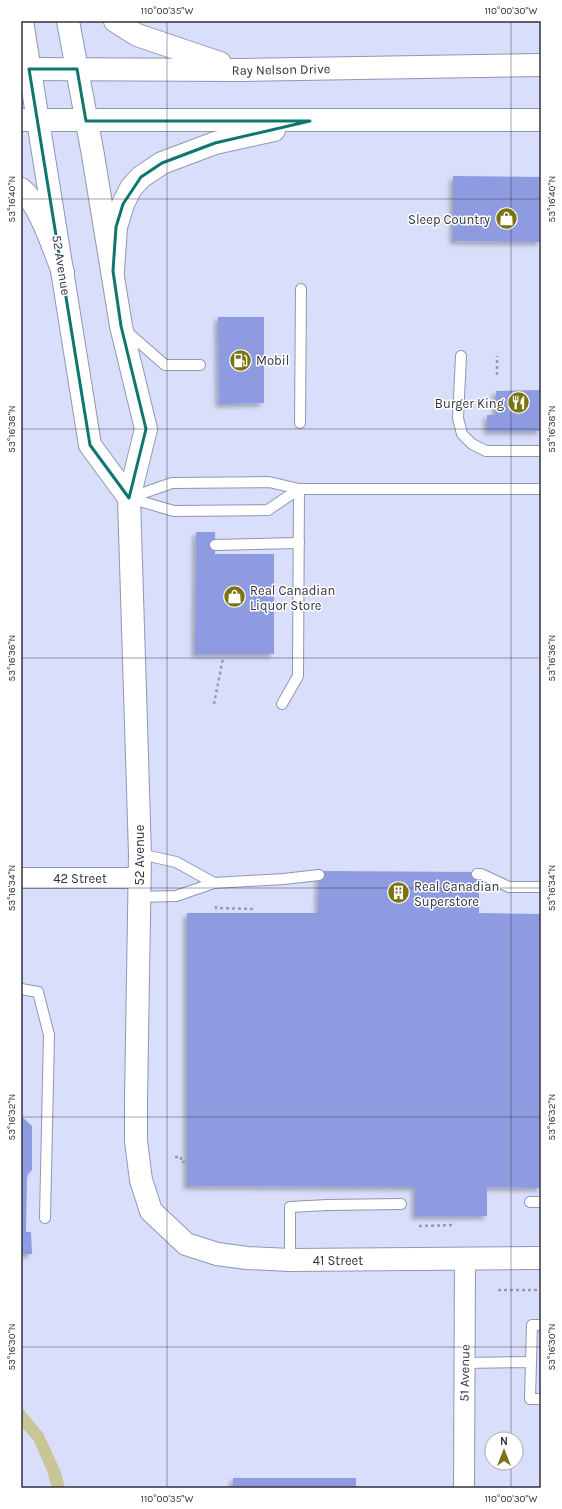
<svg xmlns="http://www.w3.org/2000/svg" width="562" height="1509" font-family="Karla,sans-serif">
<defs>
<filter id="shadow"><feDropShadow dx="-3.5" dy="3.5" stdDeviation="2" flood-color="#0004"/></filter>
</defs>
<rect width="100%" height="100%" fill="#d9dffa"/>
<polygon fill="#c9c596" points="21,1407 43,1433 61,1472 65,1488 52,1488 47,1471 34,1441 21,1426"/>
<g fill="#8f9be1" filter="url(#shadow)">
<polygon points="453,176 541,177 541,242 453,241"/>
<polygon points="218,317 264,317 264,403 219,404"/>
<polygon points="541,390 541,431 487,431 487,415 496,415 496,391"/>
<polygon points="196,532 215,532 215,554 274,554 274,654 195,654"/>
<polygon points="319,871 479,872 479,913 541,914 541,1188 487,1187 487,1216 415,1216 415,1187 187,1186 187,913 318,913"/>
<polygon points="21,1116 32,1126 32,1170 27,1175 26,1232 31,1232 32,1254 21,1254"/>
<rect x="233" y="1478" width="123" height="10"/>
</g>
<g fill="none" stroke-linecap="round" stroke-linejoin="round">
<defs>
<g id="lane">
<polyline points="125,330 165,365 200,365"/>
<polyline points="461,356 458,418 462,434 472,444 486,451 541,451"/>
<polyline points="300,423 301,289"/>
<polyline points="129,498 172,483 269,482 299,489 541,489"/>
<polyline points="129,498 174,511 268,510 299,489"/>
<polyline points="215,545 299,543"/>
<polyline points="282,704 298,676 299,489"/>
<polyline points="140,854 176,862 214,883"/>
<polyline points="477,874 481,874 509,887 541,887"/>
<polyline points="138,897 176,896 214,883 284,879 319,875"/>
<polyline points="21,989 38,992 49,1035 45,1218"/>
<polyline points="530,1202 541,1202"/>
<polyline points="290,1260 290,1207 328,1205 401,1204"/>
<polyline points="531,1362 532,1325 541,1325"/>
<polyline points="464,1363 531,1362 530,1399 541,1399"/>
</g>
<g id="street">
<polyline points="21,878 139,878"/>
<polyline points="464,1488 465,1259"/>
</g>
<g id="secondary">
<polyline points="22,21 90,445 129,498"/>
<polyline points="68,21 93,155 121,326 146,429 129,498 140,854 136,1100 136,1141 141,1180 151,1211 186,1244 217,1254 247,1258 290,1260 541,1258"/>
</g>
<g id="highway">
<polyline points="115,21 137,35 220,63"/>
<polyline points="21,69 242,70 541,65"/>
<polyline points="21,120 541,120"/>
<path d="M21 189C40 204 53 248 63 272"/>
<polyline points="113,271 116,227 123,204 131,188 141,177 162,163 215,143 274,130"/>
</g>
</defs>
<use href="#lane" stroke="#8f96b6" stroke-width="12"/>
<use href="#street" stroke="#8f96b6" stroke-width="22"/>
<use href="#secondary" stroke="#8f96b6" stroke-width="24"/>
<use href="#highway" stroke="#8f96b6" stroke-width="24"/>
<g stroke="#969bb1" stroke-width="2.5" stroke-dasharray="3 3" stroke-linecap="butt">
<polyline points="497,375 497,356"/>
<polyline points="214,704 223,658"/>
<polyline points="216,906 216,908 252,909 252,913"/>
<polyline points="175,1157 181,1157 181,1162 187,1162"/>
<polyline points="419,1226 453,1225"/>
<polyline points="498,1290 541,1290"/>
</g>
<use href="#lane" stroke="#fff" stroke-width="10"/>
<use href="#street" stroke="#fff" stroke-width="20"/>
<use href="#secondary" stroke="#fff" stroke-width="22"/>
<use href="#highway" stroke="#fff" stroke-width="22"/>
</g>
<path fill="none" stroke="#0f766e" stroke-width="3" stroke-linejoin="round" d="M29 69H77L86 121H310L215 143 162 163 141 177 123 204 116 227 113 271 121 326 146 429 129 498 90 445Z"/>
<path fill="none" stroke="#303240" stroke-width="1" stroke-opacity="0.45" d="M167 21V1488M511 21V1439M21 199H541M21 429H541M21 658H541M21 888H541M21 1117H541M21 1347H541M511 1463V1488"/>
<defs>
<symbol id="shop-disc" viewBox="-11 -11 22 22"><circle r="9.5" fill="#7b7213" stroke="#fff"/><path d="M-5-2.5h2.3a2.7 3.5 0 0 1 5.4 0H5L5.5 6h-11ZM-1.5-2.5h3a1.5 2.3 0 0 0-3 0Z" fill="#fff"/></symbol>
<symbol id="fuel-disc" viewBox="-11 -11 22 22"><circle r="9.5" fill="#7b7213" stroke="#fff"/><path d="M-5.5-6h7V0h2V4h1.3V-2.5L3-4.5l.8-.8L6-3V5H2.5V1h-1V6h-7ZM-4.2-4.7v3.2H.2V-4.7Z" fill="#fff"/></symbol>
<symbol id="restaurant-disc" viewBox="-11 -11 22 22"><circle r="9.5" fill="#7b7213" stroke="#fff"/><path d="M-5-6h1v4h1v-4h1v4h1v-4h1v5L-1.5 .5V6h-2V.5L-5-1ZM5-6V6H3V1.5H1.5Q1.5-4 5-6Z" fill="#fff"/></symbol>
<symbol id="building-disc" viewBox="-11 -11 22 22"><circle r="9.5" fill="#7b7213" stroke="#fff"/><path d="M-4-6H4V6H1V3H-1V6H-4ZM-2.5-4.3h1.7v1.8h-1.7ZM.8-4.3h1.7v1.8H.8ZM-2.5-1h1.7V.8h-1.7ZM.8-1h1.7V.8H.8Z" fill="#fff"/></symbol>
</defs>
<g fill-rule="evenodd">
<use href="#shop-disc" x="494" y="206" width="25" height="25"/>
<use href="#fuel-disc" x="228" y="348" width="25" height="25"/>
<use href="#restaurant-disc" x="506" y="390" width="25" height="25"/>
<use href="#shop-disc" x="222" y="584" width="25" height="25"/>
<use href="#building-disc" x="386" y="880" width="25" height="25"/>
</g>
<g text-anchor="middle" stroke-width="3" stroke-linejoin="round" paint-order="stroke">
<g font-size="13" fill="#303240" stroke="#fff">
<text transform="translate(281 69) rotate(-1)" y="5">Ray Nelson Drive</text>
<text transform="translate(62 265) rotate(81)" y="5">52 Avenue</text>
<text transform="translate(139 855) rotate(-90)" y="5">52 Avenue</text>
<text x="80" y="883">42 Street</text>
<text x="338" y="1265">41 Street</text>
<text transform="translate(464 1373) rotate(-89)" y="5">51 Avenue</text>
</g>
<g font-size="13" fill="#303240" stroke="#fff" text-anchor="start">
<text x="490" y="224" text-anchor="end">Sleep Country</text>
<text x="256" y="365">Mobil</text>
<text x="504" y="408" text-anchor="end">Burger King</text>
<text x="250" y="595">Real Canadian<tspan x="250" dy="15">Liquor Store</tspan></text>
<text x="414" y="891">Real Canadian<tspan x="414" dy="15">Superstore</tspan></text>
</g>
</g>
<rect width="562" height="1509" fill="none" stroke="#ffffff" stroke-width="44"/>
<g transform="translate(504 1451)"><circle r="19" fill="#ffffff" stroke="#acadb3"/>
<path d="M0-3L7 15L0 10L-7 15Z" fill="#7b7213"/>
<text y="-6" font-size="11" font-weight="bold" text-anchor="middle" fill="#303240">N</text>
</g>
<rect x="22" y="22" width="518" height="1465" fill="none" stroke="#303240" stroke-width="1.5"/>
<g font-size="10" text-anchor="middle" fill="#303240">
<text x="167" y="14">110°00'35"W</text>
<text x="511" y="14">110°00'30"W</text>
<text transform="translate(11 199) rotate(-90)" y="4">53°16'40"N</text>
<text transform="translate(551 199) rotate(-90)" y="4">53°16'40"N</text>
<text transform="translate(11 429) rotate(-90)" y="4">53°16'38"N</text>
<text transform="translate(551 429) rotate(-90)" y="4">53°16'38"N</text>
<text transform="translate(11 658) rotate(-90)" y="4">53°16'36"N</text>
<text transform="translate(551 658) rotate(-90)" y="4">53°16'36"N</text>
<text transform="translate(11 888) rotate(-90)" y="4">53°16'34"N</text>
<text transform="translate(551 888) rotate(-90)" y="4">53°16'34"N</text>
<text transform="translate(11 1117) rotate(-90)" y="4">53°16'32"N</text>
<text transform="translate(551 1117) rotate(-90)" y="4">53°16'32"N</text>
<text transform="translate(11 1347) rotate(-90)" y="4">53°16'30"N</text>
<text transform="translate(551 1347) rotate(-90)" y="4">53°16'30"N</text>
<text x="167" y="1502">110°00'35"W</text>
<text x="511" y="1502">110°00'30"W</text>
</g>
</svg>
